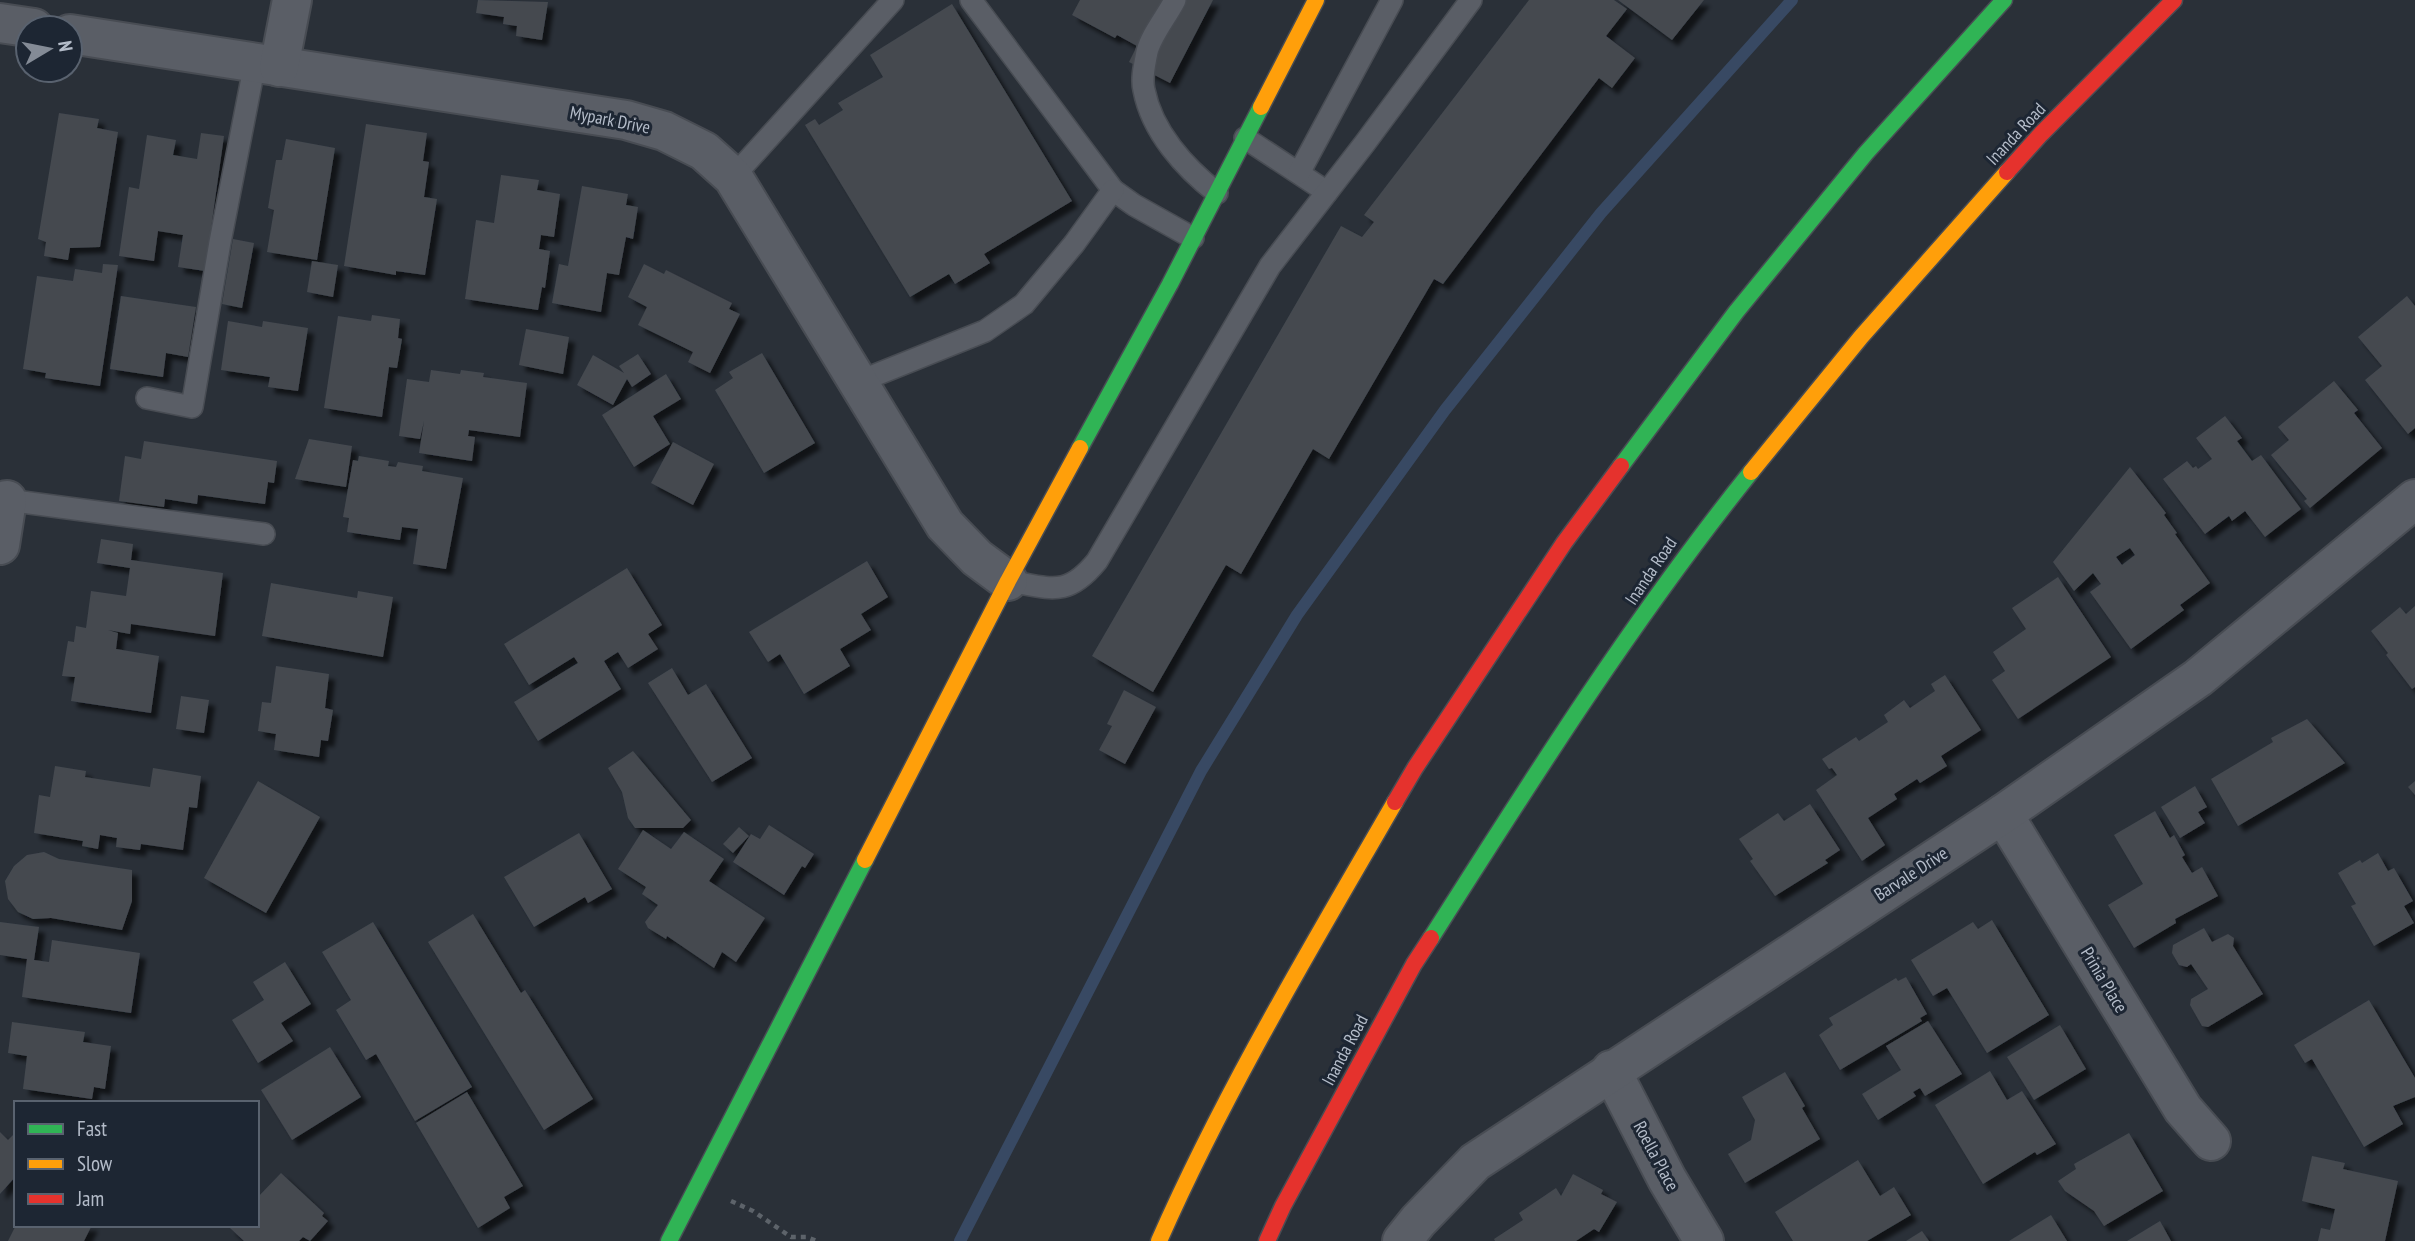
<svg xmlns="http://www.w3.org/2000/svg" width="2415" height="1241" font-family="'PT Sans Narrow',sans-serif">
<defs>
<filter id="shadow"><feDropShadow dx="6" dy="6" stdDeviation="2" flood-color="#0009"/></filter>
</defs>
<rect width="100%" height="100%" fill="#2a3038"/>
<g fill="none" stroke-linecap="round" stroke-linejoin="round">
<polyline stroke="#384963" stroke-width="12" points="960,1241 1201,771 1297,615 1445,410 1601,213 1792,0"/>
</g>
<g fill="#444950" fill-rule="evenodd" filter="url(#shadow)">
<polygon points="478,0 548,2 542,40 516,36 517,26 503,24 504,17 476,13"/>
<polygon points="1080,0 1213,0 1170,83 1129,62 1137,46 1117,35 1115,38 1072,15"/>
<polygon points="1529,0 1614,0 1627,9 1606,36 1635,58 1612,88 1599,78 1443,284 1434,279 1329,459 1313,449 1241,574 1226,565 1153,692 1092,656 1341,226 1362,237 1374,222 1364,215"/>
<polygon points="1618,0 1704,0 1672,40"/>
<polygon points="952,4 1072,201 984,254 990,263 955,284 949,274 910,297 805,125 815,119 819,125 843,110 838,103 883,77 870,55"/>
<polygon points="59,113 99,119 97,128 118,132 100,247 70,248 68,260 44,256 46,242 38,239"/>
<polygon points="366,124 427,133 423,161 429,162 424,197 437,199 425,275 396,271 396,275 344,266"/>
<polygon points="201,133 224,136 205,271 178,267 183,235 158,231 154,261 119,256 129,187 139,189 147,135 176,140 173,155 197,159"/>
<polygon points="286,139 335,148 317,260 267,252 274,210 268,208 276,160 282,160"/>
<polygon points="501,175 539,180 537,190 560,194 554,237 541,235 539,249 550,251 545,288 542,287 538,310 465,299 476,220 494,223"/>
<polygon points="582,186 628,194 626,205 638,207 633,239 626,237 619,275 607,273 601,312 552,303 559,264 568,266"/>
<polygon points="233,239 254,243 242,308 222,304"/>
<polygon points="312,261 338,265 333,297 307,292"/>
<polygon points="103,264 118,265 100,386 45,378 46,373 23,369 37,276 73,281 75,269 102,273"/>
<polygon points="644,264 664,274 666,270 732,303 729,309 740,314 710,373 688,362 693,352 638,325 647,307 628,297"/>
<polygon points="121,296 196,307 188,357 166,353 163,377 110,369"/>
<polygon points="2407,296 2415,306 2415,428 2408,434 2365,380 2382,366 2358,337"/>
<polygon points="372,315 400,319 398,338 402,339 397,368 389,367 382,417 324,408 338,316 371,321"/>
<polygon points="228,321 262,327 263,321 308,328 298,391 268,387 270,377 221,370"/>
<polygon points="526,329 569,337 563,374 519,365"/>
<polygon points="762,353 815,443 764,473 715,390 733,378 729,372"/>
<polygon points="638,354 651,374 632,387 627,379 613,405 577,385 593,355 624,373 619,366"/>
<polygon points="431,370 460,374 461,370 484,373 483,377 527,383 520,437 469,430 468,436 475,437 472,461 419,453 424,421 420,439 399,436 407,379 429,382"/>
<polygon points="666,374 681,399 653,416 670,444 634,467 602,415"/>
<polygon points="2334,381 2358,410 2354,413 2382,448 2310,508 2304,501 2307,499 2271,455 2289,440 2278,427"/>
<polygon points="2225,416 2242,438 2237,441 2252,461 2261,455 2301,509 2265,537 2245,511 2232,521 2229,516 2205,534 2163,479 2187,461 2193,468 2196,466 2198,469 2212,459 2196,438"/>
<polygon points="309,439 352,446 346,487 295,479"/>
<polygon points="144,441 277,461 274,483 268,482 265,504 198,495 197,504 165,499 164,507 119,501 125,456 141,459"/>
<polygon points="673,442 714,464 693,505 651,483"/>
<polygon points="359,456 389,461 388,466 396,467 398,462 423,466 422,471 463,478 446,569 413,564 418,529 402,527 400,540 347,532 349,518 343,517 353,460 358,461"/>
<path d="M2130 467 2166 513 2164 515 2177 533 2175 534 2210 583 2180 605 2184 610 2131 649 2090 592 2101 584 2093 573 2074 591 2053 562ZM2130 548 2135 555 2122 565 2116 557Z"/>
<polygon points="101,539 133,544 131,560 223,573 215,636 131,624 130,634 108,630 118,633 116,649 159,656 151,713 71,701 75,677 62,676 68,641 74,642 76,626 86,628 91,591 126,596 130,568 97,563"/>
<polygon points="867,561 888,597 861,614 871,630 840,649 850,666 804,694 780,654 768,662 749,632"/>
<polygon points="627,568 662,625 648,634 658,649 628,668 618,652 604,661 621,689 538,741 514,702 578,663 574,657 529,685 504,644"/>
<polygon points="2058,577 2111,657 2018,719 1992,680 2005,671 1993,652 2026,629 2012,608"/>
<polygon points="271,583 357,598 358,591 393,597 383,657 262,636"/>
<polygon points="2415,606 2415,687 2412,689 2386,655 2388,653 2371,631 2400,607 2406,614"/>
<polygon points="276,666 329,674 325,708 333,710 328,741 321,740 319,757 274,750 276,734 258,731 262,702 271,703"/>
<polygon points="672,668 688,695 706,684 752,758 712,782 648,683"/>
<polygon points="1945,675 1981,730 1941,756 1947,766 1920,783 1917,779 1894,794 1897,799 1868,818 1885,845 1862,861 1816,790 1837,775 1832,768 1829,769 1822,759 1856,737 1859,741 1888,722 1884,715 1904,700 1910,708 1935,691 1931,684"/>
<polygon points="1124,690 1156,707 1125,764 1099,750 1112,726 1107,724"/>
<polygon points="181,696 209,700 204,733 176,729"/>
<polygon points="2307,719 2345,763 2238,826 2211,779 2273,742 2271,738"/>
<polygon points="633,751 691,820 683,828 635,828 628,818 622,792 608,768"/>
<polygon points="55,766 86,771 85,777 150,787 153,768 201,776 197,808 189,807 183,850 141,844 140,850 116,847 117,838 100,835 98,849 82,846 83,841 34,833 39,795 50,797"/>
<polygon points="258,781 320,817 266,913 204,878"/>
<polygon points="2415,781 2415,795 2408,787"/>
<polygon points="2195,786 2207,807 2198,812 2205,823 2180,838 2161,807"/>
<polygon points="1810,804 1840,850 1825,860 1828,863 1775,896 1750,861 1753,859 1739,839 1778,813 1784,821"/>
<polygon points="2155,811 2170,838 2174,835 2185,855 2182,857 2192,873 2202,867 2218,896 2175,919 2176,923 2134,948 2108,905 2143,884 2114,835"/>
<polygon points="769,825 814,854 805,868 802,866 784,895 733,862 751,834 760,839"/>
<polygon points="739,827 749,836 733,853 723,844"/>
<polygon points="643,830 671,849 684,832 724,859 709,881 765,918 736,962 722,952 714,968 667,936 666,939 648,928 645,922 658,905 642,894 646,887 618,869"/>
<polygon points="579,833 612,889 588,903 585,897 534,927 504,877"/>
<polygon points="44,852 59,859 132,870 132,901 122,930 51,918 33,919 18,912 8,899 5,881 14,866 27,855"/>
<polygon points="2378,853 2388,871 2394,868 2413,901 2404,906 2414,923 2374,946 2351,906 2356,904 2338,873 2360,860 2362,863"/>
<polygon points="473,914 521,993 525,990 593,1099 544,1130 428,942"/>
<polygon points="1992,920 2049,1015 1987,1053 1947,988 1933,996 1911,960 1973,922 1978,929"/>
<polygon points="0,922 39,927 34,960 49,962 52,940 140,953 131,1013 22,997 27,959 0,955"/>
<polygon points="373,922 472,1087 415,1121 376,1054 366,1060 336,1010 351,1000 322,952"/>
<polygon points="2204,928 2212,942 2228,934 2234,938 2233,946 2263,994 2208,1027 2202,1026 2190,1005 2191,999 2208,989 2191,964 2187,967 2179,965 2172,953 2173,945"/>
<polygon points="285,962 311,1004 281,1023 293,1041 258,1063 232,1020 264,1000 253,982"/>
<polygon points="1906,977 1927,1014 1920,1018 1922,1021 1840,1070 1819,1035 1833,1025 1829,1018 1896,978 1898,981"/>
<polygon points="2369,1000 2415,1078 2415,1097 2393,1106 2403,1124 2364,1147 2312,1059 2305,1063 2294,1045"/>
<polygon points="1928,1021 1962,1074 1925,1096 1920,1088 1913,1092 1916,1096 1878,1120 1862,1094 1901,1070 1886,1046"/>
<polygon points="12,1022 85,1032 83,1042 111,1046 105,1089 94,1087 92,1099 23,1089 27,1056 8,1053"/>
<polygon points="2060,1025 2086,1069 2034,1100 2007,1057"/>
<polygon points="330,1047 361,1097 292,1140 261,1090"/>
<polygon points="1990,1071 2007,1100 2022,1091 2056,1144 2037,1155 2035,1152 1983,1184 1935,1105"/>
<polygon points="1785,1072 1805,1106 1802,1108 1820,1139 1745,1183 1728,1154 1751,1140 1755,1120 1742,1097"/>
<polygon points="467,1092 523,1186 504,1197 510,1208 478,1228 416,1123"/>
<polygon points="0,1132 8,1140 16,1132 16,1176 0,1194"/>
<polygon points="2129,1133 2163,1191 2104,1226 2094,1211 2065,1191 2058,1181 2076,1169 2074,1164"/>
<polygon points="2312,1156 2345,1163 2343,1169 2398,1181 2385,1241 2318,1241 2321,1228 2330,1230 2335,1209 2302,1201"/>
<polygon points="1858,1160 1880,1196 1894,1187 1911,1215 1867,1241 1793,1241 1775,1212"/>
<polygon points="281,1173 324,1213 322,1216 328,1221 310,1241 303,1237 299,1241 244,1241 230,1228 232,1225 257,1225 257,1198"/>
<polygon points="1573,1174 1603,1190 1601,1194 1617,1202 1599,1232 1594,1229 1576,1241 1495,1241 1494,1239 1523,1220 1519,1213 1556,1188 1561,1196"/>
<polygon points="2051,1215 2067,1241 2009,1241"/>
<polygon points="2160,1221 2171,1241 2127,1241"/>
<polygon points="16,1225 92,1225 84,1241 8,1241"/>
<polygon points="1922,1231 1929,1241 1906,1241"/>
</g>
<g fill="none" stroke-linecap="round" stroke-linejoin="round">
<defs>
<g id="lane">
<polyline points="971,0 1113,190 1134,205 1193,238"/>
<path d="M1175 0C1167 16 1151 35 1147 52 1145 63 1141 79 1144 90 1152 132 1185 168 1217 193"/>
<polyline points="1245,138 1327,192"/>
<polyline points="1299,173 1392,0"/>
<polyline points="733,177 893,0"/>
<polyline points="858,382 985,331 1024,304 1074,244 1113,190"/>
<polyline points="147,398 192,407 220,242 255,63"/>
<polyline points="7,500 264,534"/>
<path d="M1008 581C1051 588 1067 598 1097 561L1270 266 1365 143 1471 0"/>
</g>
<g id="street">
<polyline points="0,23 34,28"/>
<polyline points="70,34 626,120 664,131 704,151 733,177 945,525 977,558 1008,581"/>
<polyline points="279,67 292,0"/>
<polyline points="0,545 7,500"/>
<polyline points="2003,814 2183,1109 2211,1141"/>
<polyline points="1611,1070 1667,1179 1704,1241"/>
<polyline points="1402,1241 1418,1221 1475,1162 2003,814 2198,678 2415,499"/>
</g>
<g id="fast">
<polyline points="1080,448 1170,284 1261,107"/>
<polyline points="1621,466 1736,312 1866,153 2004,0"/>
<path d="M1431 938C1532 779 1633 619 1751 472"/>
<polyline points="669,1241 865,860"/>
</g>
<g id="slow">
<polyline points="1261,107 1316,0"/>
<polyline points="1751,472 1861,337 2007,172"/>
<polyline points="865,860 1008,581 1080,448"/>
<path d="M1159 1241C1226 1089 1312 946 1395 802"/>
</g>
<g id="jam">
<polyline points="2007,172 2041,134 2174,0"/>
<polyline points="1395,802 1415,768 1564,543 1621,466"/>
<polyline points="1267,1241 1283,1206 1414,964 1431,938"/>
</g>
</defs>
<use href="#lane" stroke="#484c53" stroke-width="24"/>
<use href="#street" stroke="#484c53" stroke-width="42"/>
<use href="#fast" stroke="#484c53" stroke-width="19"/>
<use href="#slow" stroke="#484c53" stroke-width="19"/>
<use href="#jam" stroke="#484c53" stroke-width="19"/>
<polyline stroke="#5d636a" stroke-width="4.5" stroke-dasharray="5 5" stroke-linecap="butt" points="731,1201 753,1211 791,1237 806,1237 817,1241"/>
<use href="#lane" stroke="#5a5e66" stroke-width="21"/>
<use href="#street" stroke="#5a5e66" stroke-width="38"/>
<use href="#fast" stroke="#30b455" stroke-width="16"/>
<use href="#slow" stroke="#ff9f0a" stroke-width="16"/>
<use href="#jam" stroke="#e5322d" stroke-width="16"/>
</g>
<g text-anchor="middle" stroke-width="6" stroke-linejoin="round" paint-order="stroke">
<g font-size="18" fill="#b4bcc9" stroke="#1d2633">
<text transform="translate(610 120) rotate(11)" y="6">Mypark Drive</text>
<text transform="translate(2016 134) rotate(-47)" y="6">Inanda Road</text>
<text transform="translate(1651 571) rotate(-56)" y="6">Inanda Road</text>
<text transform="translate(1911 874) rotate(-33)" y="6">Barvale Drive</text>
<text transform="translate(2104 980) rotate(59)" y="6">Prinia Place</text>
<text transform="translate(1345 1050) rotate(-62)" y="6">Inanda Road</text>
<text transform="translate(1656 1156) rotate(62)" y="6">Roella Place</text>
</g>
</g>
<rect x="14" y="1101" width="245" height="126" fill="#1d2633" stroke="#59626f" stroke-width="2"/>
<rect x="28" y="1124" width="35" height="10" fill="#30b455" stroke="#59626f" stroke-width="2"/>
<text x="77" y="1136" font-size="21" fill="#b4bcc9">Fast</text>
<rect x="28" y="1159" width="35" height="10" fill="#ff9f0a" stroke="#59626f" stroke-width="2"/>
<text x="77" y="1171" font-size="21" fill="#b4bcc9">Slow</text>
<rect x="28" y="1194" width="35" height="10" fill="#e5322d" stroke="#59626f" stroke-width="2"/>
<text x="77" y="1206" font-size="21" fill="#b4bcc9">Jam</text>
<g transform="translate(49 49) rotate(80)"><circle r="33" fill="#1d2633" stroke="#59626f" stroke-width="2"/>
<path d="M0-5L12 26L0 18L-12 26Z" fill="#848b96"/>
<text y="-10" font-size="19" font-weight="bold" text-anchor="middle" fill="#b4bcc9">N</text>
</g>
</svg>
